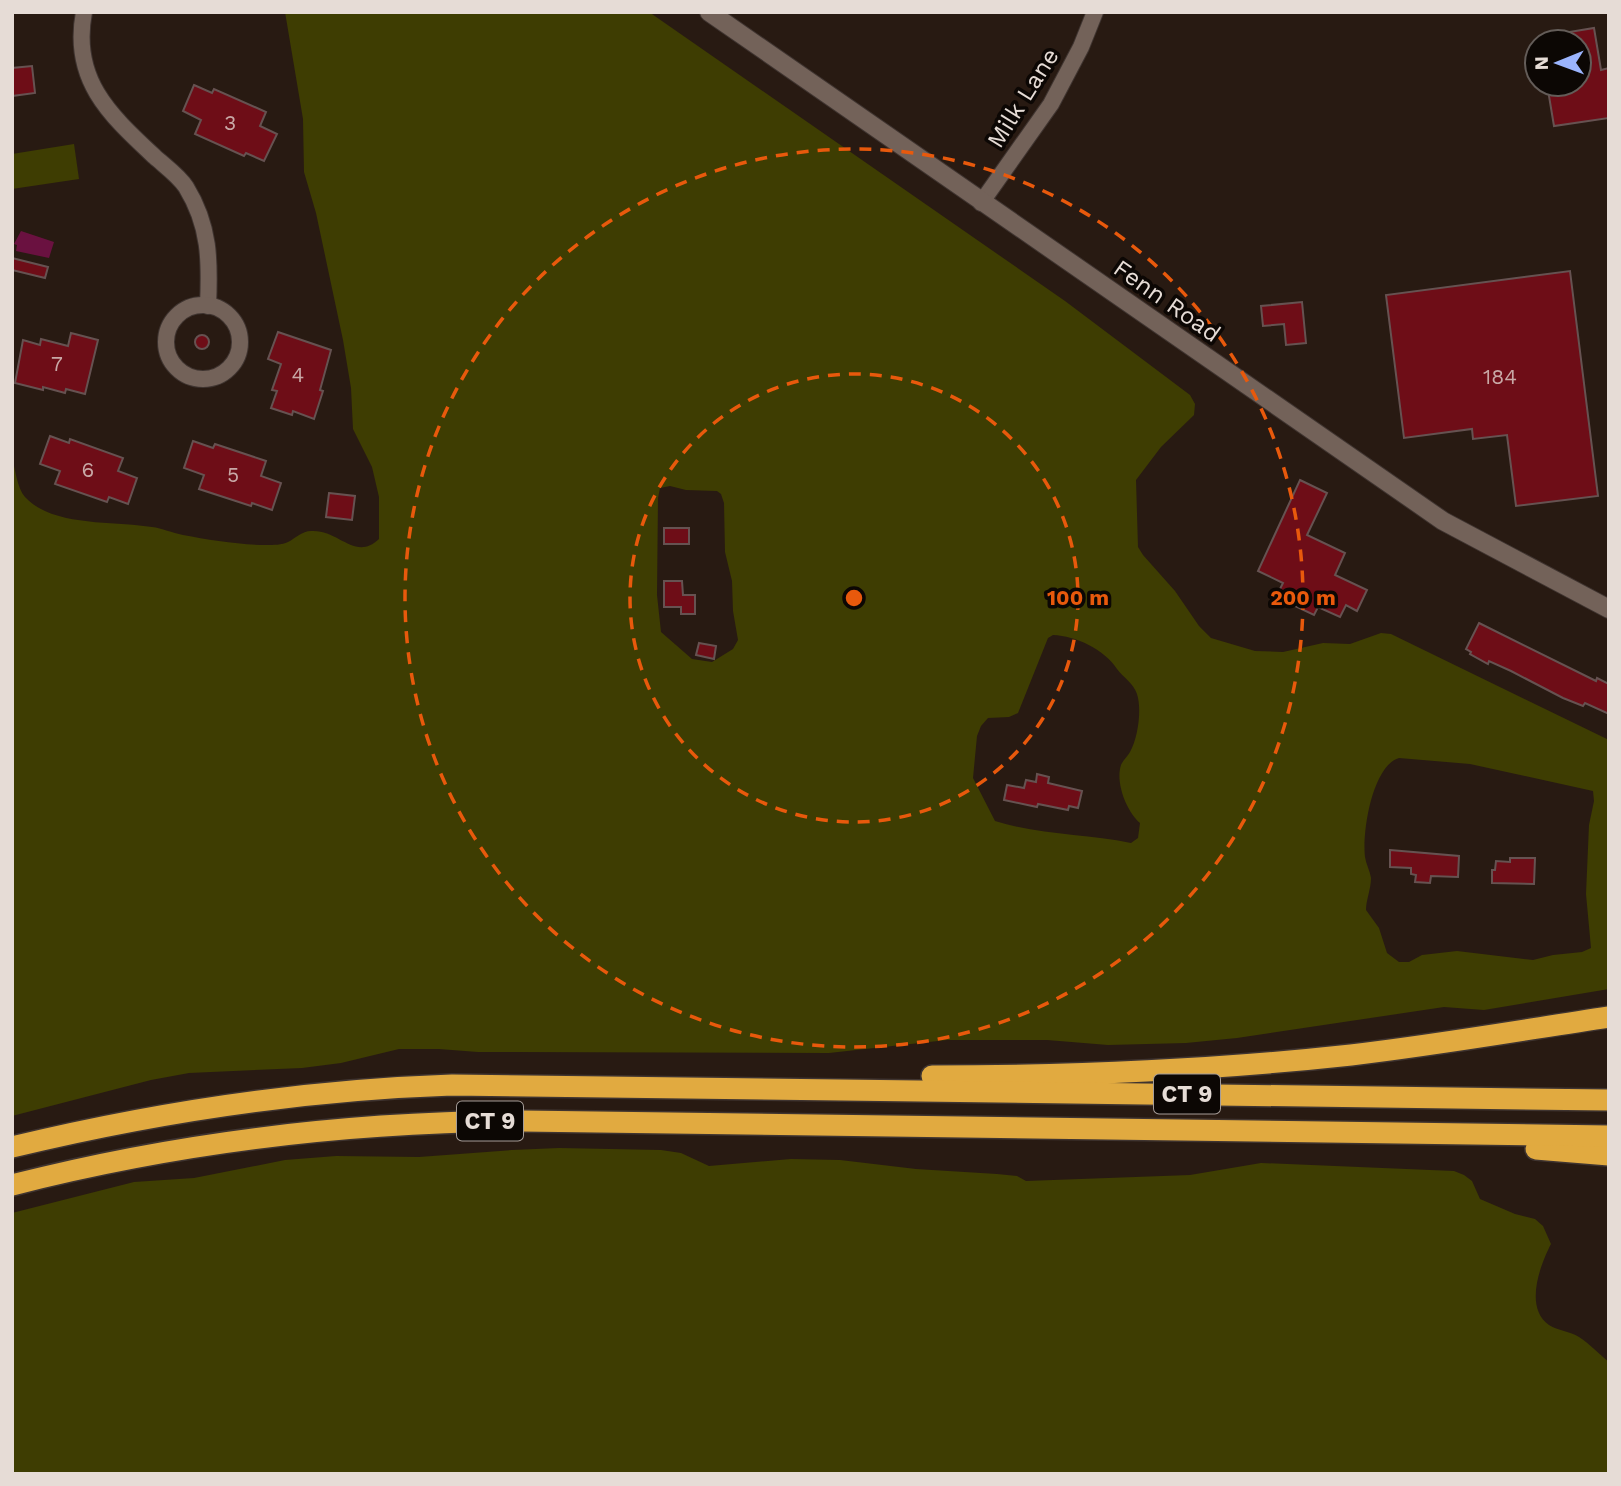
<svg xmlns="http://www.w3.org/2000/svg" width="1621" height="1486" font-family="'Work Sans',sans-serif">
<rect width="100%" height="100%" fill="#281a12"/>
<g fill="#3e3d02" fill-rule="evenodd">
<path d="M285 12H649L1065 301 1190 395 1195 404 1194 415 1161 447 1136 480 1138 547 1143 555 1175 591 1199 626 1211 638 1255 651 1283 652 1323 643 1350 644 1381 633 1391 634 1609 740V989L1484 1010 1444 1007 1237 1038 1186 1043 1108 1045 1047 1040H947L829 1053 478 1052 439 1049H399L341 1063 302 1068 189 1073 151 1080 12 1116V457C15 468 17 488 25 497 52 527 115 521 152 527 162 528 172 533 183 535 209 540 240 545 267 545 273 545 282 545 288 542 296 538 302 531 311 531 339 529 355 562 379 539V497L372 467 353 429 351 388 343 340 316 213 304 172 303 119ZM670 486 686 490 717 491 721 494 724 503 725 552 732 581 733 611 738 640 733 649 712 662 692 659 661 632 657 595 658 498 660 488ZM1053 635C1076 636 1104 649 1117 669 1123 677 1134 684 1137 694 1142 709 1138 738 1130 752 1128 756 1123 760 1121 765 1115 783 1127 812 1140 823L1138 838 1131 843C1086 834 1039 835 995 821L973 778 977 736 981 726 988 718 1009 717 1018 713 1048 638ZM1399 758 1470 764 1593 791 1594 801 1589 825 1586 894 1591 948 1582 952 1553 955 1533 960 1457 951 1422 955 1409 962H1399L1387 953 1379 928 1366 910C1366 900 1371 889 1371 878 1370 871 1366 864 1365 857 1362 833 1372 766 1399 758Z"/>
<polygon points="74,144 79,179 12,189 12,154"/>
<path d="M559 1148 661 1150 681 1153 709 1166 791 1159 840 1160 916 1169 997 1174 1017 1176 1026 1181 1190 1175 1261 1163 1454 1171 1464 1175 1472 1181 1480 1199 1515 1214 1535 1219 1543 1226 1551 1244C1540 1265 1524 1308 1549 1325 1558 1331 1570 1331 1579 1337 1590 1344 1599 1354 1609 1362V1474H12V1213L134 1182 194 1178 285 1160 336 1156 419 1157 512 1150Z"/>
</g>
<polygon fill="#6a1140" points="21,231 54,242 49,258 16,251 17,245 14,244"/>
<g fill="#6e0d17" stroke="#665251" stroke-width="2">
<polygon points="1594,28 1601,70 1609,68 1609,118 1554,126 1547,84 1579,84 1579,42 1551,42 1551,35"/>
<polygon points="32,66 35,93 12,96 12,68"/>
<polygon points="194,85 212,93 214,89 266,112 260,126 277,134 264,161 246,153 244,156 195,134 201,120 183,111"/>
<polygon points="12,258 48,267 45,278 12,270"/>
<polygon points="1570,271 1598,496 1516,506 1507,435 1473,439 1472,429 1404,438 1386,295"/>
<polygon points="1302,302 1306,343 1286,345 1284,324 1263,326 1261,306"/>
<polygon points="278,332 331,350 320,390 323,391 314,419 293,411 292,415 271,408 277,391 272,390 281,364 268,359"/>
<polygon points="71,333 98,340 85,394 66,389 65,393 43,387 43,390 15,383 23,340 40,345 41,339 68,346"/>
<circle cx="202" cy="342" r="7"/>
<polygon points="50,436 69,443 70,439 123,458 118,471 137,478 128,504 109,497 107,502 55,484 60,471 40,464"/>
<polygon points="193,441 213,448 215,444 266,461 261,476 281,483 272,510 252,503 251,506 199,489 204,475 184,468"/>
<polygon points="1300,480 1327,493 1307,535 1345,553 1335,575 1367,590 1357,611 1346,605 1340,617 1318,607 1314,615 1276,597 1283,583 1258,571"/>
<polygon points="329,493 355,496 352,520 326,517"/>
<rect x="664" y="528" width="25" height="16"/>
<polygon points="664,581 682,581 683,595 695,595 695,614 681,614 681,607 664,607"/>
<polygon points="1479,623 1596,681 1597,678 1609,684 1609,714 1585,703 1583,706 1563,698 1511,671 1489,661 1488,664 1470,654 1471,652 1466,649"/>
<polygon points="699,643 716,646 714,659 696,655"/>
<polygon points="1037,774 1049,777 1048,783 1082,791 1078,808 1069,806 1068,810 1038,804 1037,807 1004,800 1007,785 1024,788 1026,780 1036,782"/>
<polygon points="1390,850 1459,856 1458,877 1431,876 1430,883 1415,882 1416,875 1411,874 1411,868 1390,867"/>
<polygon points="1510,858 1535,858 1534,884 1492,883 1492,870 1495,870 1496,861 1510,862"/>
</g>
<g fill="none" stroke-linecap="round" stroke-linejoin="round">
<defs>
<g id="minor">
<path d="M84 12C71 80 110 115 155 157 165 166 179 176 186 187 210 226 210 261 208 306"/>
<polyline points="981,203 1051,104 1081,47 1095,12"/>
<circle cx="203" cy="342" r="37"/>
</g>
<polyline id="tertiary" points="709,12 1443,521 1609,609"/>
<g id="motorway">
<path d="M932 1076C1071 1076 1213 1070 1351 1055 1437 1045 1523 1030 1609 1017"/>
<path d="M12 1147C157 1112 303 1090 452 1085L1609 1100"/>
<polyline points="1536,1149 1609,1155"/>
<path d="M12 1185C180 1142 349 1122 522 1121L1609 1136"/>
</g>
</defs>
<use href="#minor" stroke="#3f3430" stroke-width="18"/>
<use href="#tertiary" stroke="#3f3430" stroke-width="20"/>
<use href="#motorway" stroke="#3f3430" stroke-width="24"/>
<use href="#minor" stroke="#736259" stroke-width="16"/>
<use href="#tertiary" stroke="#736259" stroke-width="18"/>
<use href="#motorway" stroke="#e1aa40" stroke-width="21"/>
</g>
<g fill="none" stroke="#e8590c" stroke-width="3.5" stroke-dasharray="12 9">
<circle cx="854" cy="598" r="224"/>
<circle cx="854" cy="598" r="449"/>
</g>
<g text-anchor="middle" stroke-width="7" stroke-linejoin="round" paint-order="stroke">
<g font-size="21" fill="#c8a8a6">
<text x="230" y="130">3</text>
<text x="57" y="371">7</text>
<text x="298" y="382">4</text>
<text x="1500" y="384">184</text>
<text x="88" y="477">6</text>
<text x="233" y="482">5</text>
</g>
<g fill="#0c0704" stroke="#a59c97" stroke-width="2">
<rect x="1154" y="1074.5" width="66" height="39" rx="5"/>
<rect x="457" y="1101.5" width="66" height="39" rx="5"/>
</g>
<g font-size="23" font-weight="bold" fill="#e6dcd6">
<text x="1187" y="1102">CT 9</text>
<text x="490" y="1129">CT 9</text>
</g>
<g font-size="24" fill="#e6dcd6" stroke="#0c0704">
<text transform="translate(1023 98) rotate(-58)" y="8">Milk Lane</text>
<text transform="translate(1167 301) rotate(35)" y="8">Fenn Road</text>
</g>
</g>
<circle cx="854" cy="598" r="10" fill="#e8590c" stroke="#0c0704" stroke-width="3.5"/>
<g font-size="21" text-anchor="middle" font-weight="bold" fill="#e8590c" stroke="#0c0704" stroke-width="7" stroke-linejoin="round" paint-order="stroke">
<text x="1078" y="605">100 m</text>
<text x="1303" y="605">200 m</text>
</g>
<rect width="1621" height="1486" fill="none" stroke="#e6dcd6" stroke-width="28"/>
<g transform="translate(1558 63) rotate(269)"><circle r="33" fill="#0c0704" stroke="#635c58" stroke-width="2"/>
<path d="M0-5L12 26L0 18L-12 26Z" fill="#9bb4fd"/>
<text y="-10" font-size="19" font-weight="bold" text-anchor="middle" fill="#e6dcd6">N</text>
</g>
</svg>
